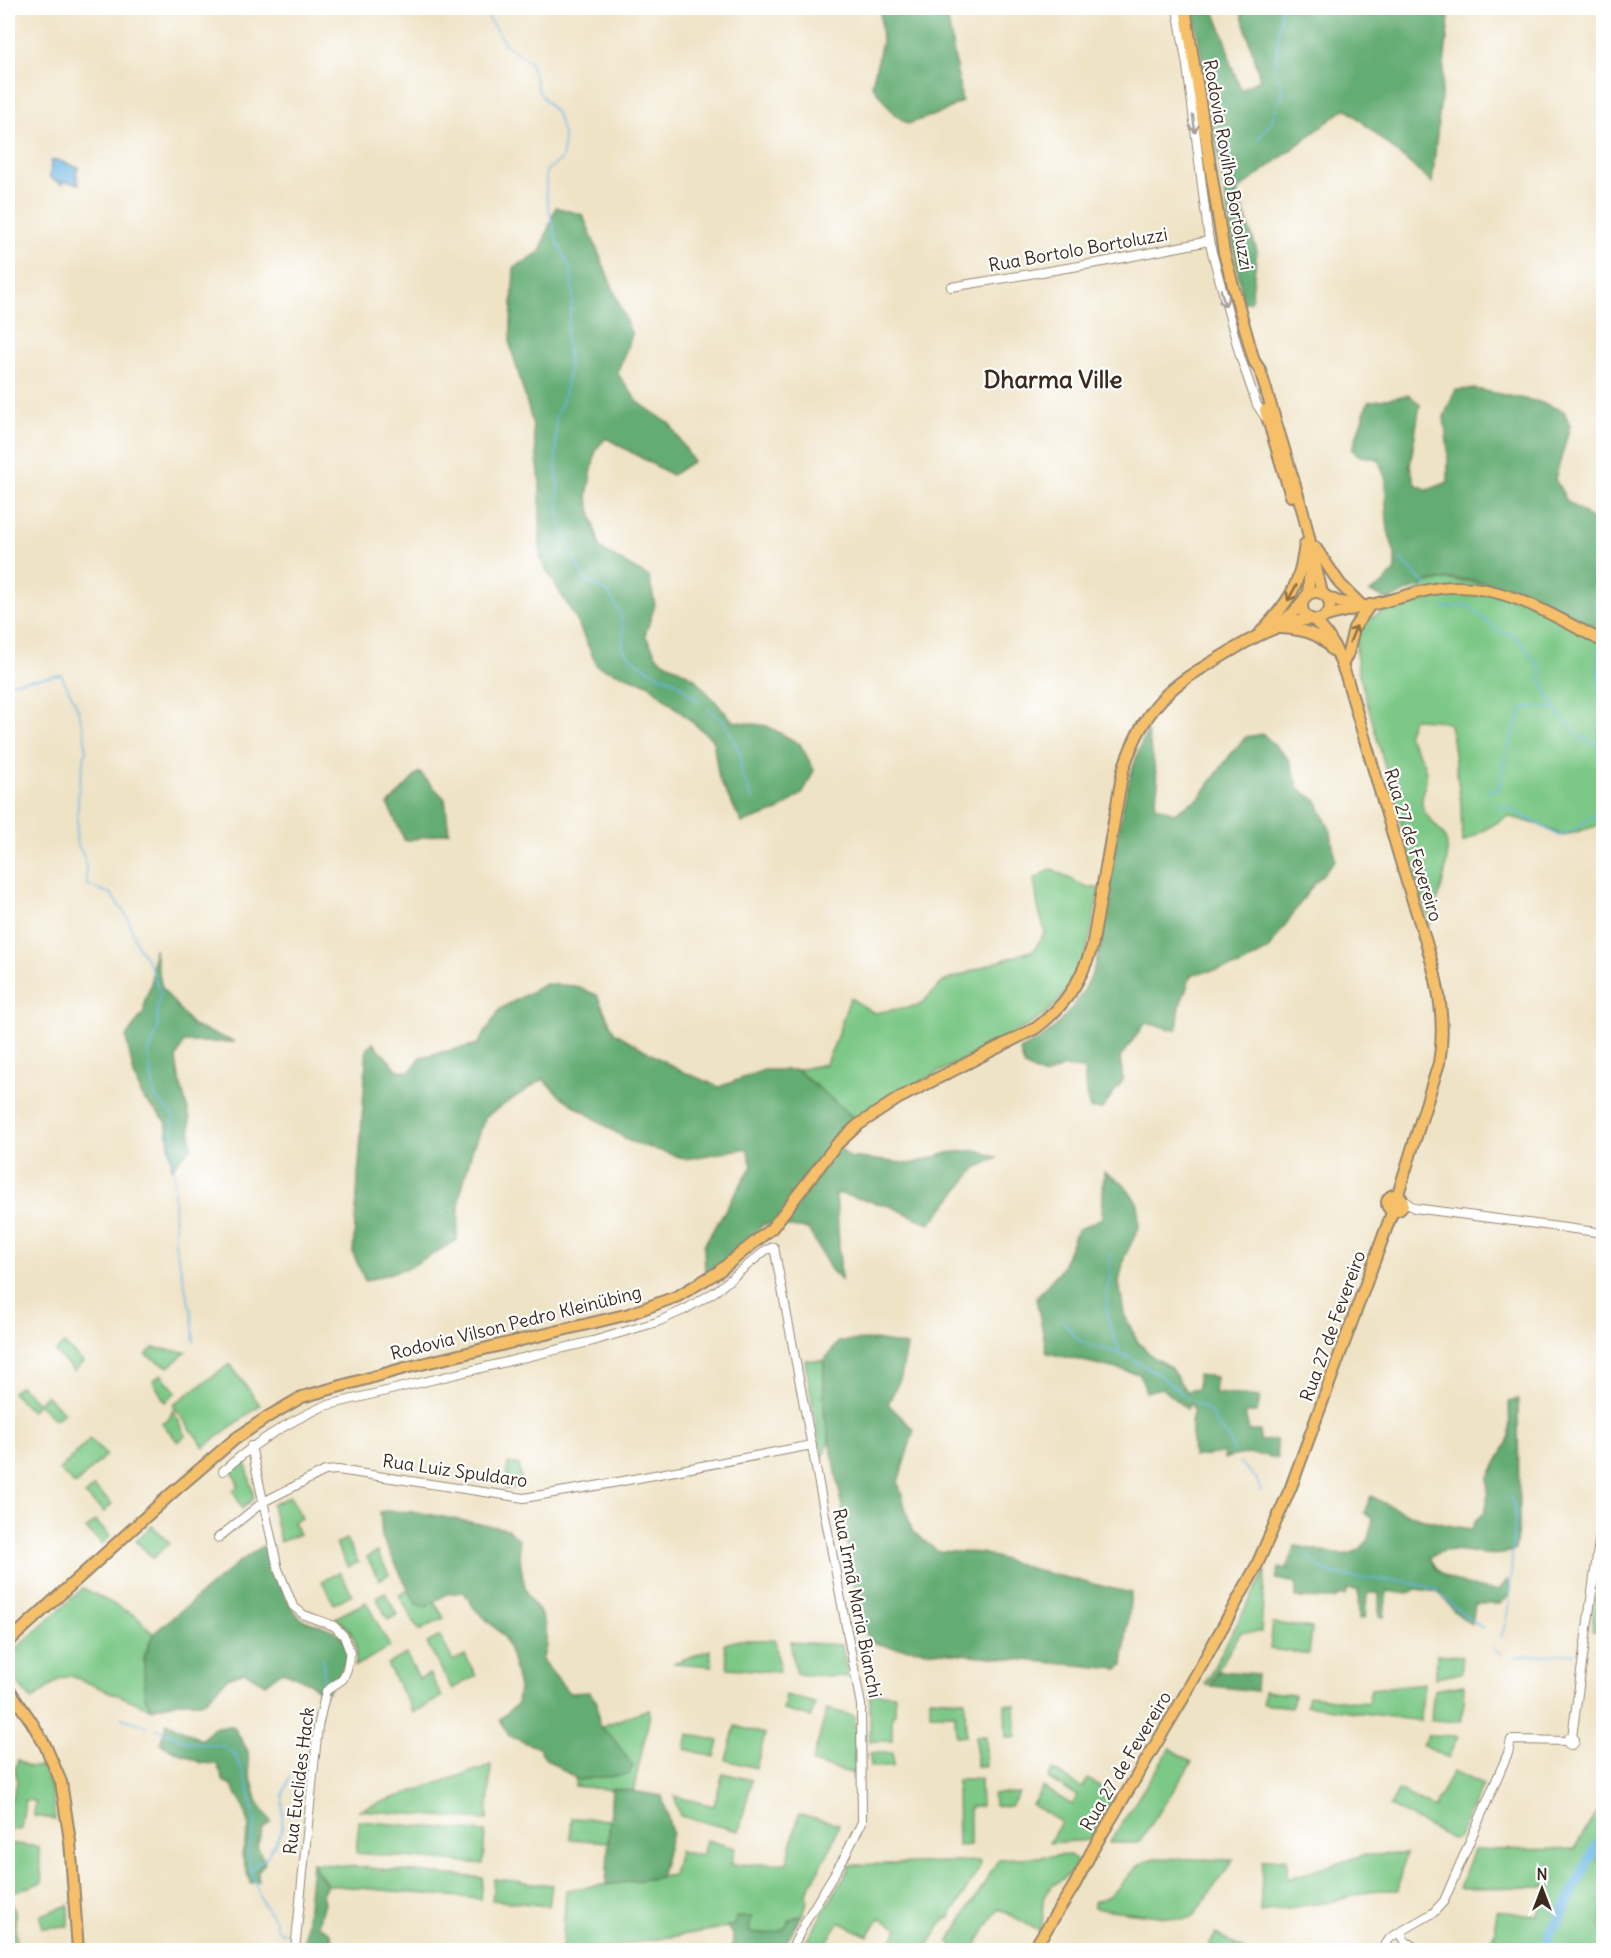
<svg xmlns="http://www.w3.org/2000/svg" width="1611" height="1958" font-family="Delius,sans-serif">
<rect width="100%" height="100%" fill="#fff"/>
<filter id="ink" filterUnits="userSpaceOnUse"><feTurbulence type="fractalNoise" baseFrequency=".0167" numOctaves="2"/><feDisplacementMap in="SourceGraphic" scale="12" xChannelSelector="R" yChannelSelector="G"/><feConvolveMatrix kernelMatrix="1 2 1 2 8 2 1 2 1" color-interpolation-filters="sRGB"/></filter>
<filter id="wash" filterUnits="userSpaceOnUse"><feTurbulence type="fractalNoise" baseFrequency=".008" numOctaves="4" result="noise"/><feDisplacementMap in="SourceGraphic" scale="24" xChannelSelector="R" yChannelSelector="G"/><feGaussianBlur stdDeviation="1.35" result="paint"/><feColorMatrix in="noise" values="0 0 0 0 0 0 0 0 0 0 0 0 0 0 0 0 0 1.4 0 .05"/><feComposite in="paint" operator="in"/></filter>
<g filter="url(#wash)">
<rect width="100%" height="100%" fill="#efe3c6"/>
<g fill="#7bc886" stroke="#5b7952" stroke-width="1.5">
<path d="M1442 580C1503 578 1552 609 1603 637V824L1563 836 1539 825 1508 816 1462 843 1461 804 1450 724 1436 720 1413 719 1407 735C1415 750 1428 763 1426 781 1425 789 1421 795 1422 804 1424 818 1439 825 1445 838 1453 860 1437 903 1429 924L1358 670 1355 641 1360 627 1371 618 1398 604 1428 583Z"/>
<path d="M1052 869 1087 888H1099C1090 944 1083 989 1033 1023L878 1104 856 1120 797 1070 825 1064 834 1045 850 998 874 1013 920 1005 943 982 991 964 1034 950 1045 932 1038 907 1034 879Z"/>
<polygon points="64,1344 83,1362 74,1371 55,1352"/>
<polygon points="153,1348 186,1352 169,1367 146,1355"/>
<polygon points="805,1360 824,1361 824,1410 830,1439 822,1458"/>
<polygon points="230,1364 260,1405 204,1447 173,1405"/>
<polygon points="161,1374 176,1392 165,1402 153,1381"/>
<polygon points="20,1386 38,1403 46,1395 64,1413 55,1420 38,1404 31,1411 12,1392"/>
<polygon points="173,1410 186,1435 178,1442 162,1423 169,1419"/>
<polygon points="90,1439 106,1455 75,1485 59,1470"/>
<polygon points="245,1459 254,1498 242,1509 233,1490 239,1486 232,1471"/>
<polygon points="508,1463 519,1465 522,1486 505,1489"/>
<polygon points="94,1487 112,1504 104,1512 85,1495"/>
<polygon points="290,1496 302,1518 293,1522 299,1534 280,1542 272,1505"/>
<polygon points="95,1521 110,1536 102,1544 86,1529"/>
<polygon points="152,1526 169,1543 153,1558 136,1541"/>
<polygon points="346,1539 358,1562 348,1567 336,1544"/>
<polygon points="377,1552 389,1574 379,1580 367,1557"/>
<polygon points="1265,1571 1261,1632 1241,1632 1208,1686 1205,1684"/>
<polygon points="340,1572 352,1594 334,1604 322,1581"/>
<polygon points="433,1577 432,1599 444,1618 419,1631 399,1595"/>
<path d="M83 1588 136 1616 153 1634 144 1658 145 1697 152 1709 71 1676 61 1678 32 1700C19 1686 9 1676 8 1656Z"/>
<polygon points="385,1592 397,1615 388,1620 376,1597"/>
<polygon points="1594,1598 1603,1598 1603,1632 1592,1632"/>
<path d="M366 1602 390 1647 355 1666C359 1645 355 1630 335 1618Z"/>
<polygon points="1273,1623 1312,1628 1309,1654 1270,1649"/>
<polygon points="440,1636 453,1661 465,1655 476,1676 452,1689 427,1643"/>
<polygon points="739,1640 775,1640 780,1672 728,1668 724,1644"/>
<polygon points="790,1642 842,1645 848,1677 796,1674"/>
<polygon points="710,1650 712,1666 673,1663"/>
<polygon points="406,1654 419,1679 430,1674 442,1697 413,1713 387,1664"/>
<polygon points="1437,1654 1462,1656 1462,1673 1436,1678"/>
<polygon points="1424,1683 1420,1721 1306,1705 1308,1696 1368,1703 1371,1689"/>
<polygon points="1464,1685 1464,1703 1460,1722 1431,1720 1434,1690"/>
<polygon points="1264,1691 1294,1695 1292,1707 1263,1704"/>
<polygon points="870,1693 895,1695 895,1714 892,1715 892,1741 870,1741"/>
<polygon points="786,1695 815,1703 811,1717 783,1710"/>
<polygon points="930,1698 965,1700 966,1736 956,1736 955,1714 930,1714"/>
<polygon points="1005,1704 1015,1705 1016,1737 1006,1737"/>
<polygon points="649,1709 650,1714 633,1792 575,1786 578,1735"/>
<polygon points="827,1709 855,1716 855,1774 812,1763"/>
<polygon points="735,1726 765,1734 756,1768 726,1760"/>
<polygon points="688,1734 719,1741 715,1757 685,1749"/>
<polygon points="1428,1735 1458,1736 1448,1758 1422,1745"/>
<rect x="976" y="1736" width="10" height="30"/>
<polygon points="1170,1748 1192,1762 1139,1843 1109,1843"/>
<polygon points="870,1753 893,1753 893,1767 871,1767"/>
<polygon points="18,1760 29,1767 43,1767 52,1790 55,1819 34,1816 35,1801 25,1800 21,1830 8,1829 8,1797 12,1798 17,1783 15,1769"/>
<polygon points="491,1765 487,1820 358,1810"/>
<polygon points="1053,1770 1082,1788 1088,1779 1116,1796 1090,1840 1049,1843 1061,1822 1032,1805 1043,1787 1072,1805 1077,1796 1048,1778"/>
<polygon points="1453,1771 1483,1785 1458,1838 1453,1840 1390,1806 1399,1790 1434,1808"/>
<polygon points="723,1773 752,1780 739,1831 680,1816 674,1796 714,1806"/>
<polygon points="980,1779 981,1806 970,1807 970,1845 958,1846 957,1780"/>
<polygon points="1019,1793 1011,1806 994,1806 993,1794"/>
<polygon points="1603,1801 1603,1849 1597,1861 1603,1861 1603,1950 1484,1949 1496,1931 1496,1911 1537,1915 1552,1887 1459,1888 1474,1850 1574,1849"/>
<path d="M799 1814 839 1824 831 1847 806 1894C808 1902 806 1907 802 1915L795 1917 778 1950H746L748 1924 604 1948 603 1950H562L566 1890 673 1875 679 1851 702 1856 706 1840 735 1848 731 1865 787 1863Z"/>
<polygon points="572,1818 610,1820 608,1842 570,1839"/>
<polygon points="359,1821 485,1832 483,1864 356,1853"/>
<polygon points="8,1843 39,1847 42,1882 16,1892 8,1874"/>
<polygon points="1406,1854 1398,1890 1376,1890 1330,1902 1260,1912 1263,1860 1287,1858 1287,1879 1363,1855"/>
<path d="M1070 1855 1076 1860V1867C1067 1878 1050 1883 1044 1897 1040 1909 1046 1920 1039 1931L998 1908 973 1950H960L948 1943 999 1859Z"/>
<path d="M1154 1858 1233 1860 1193 1917 1183 1919 1094 1908V1902C1099 1900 1106 1898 1111 1894 1129 1879 1129 1867 1154 1858Z"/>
<polygon points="980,1861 979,1869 949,1919 946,1917 925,1950 886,1950 899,1928 879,1918 868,1936 839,1922 822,1950 813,1950 804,1945 851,1865"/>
<polygon points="312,1863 483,1878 481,1899 327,1885"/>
<polygon points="494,1879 552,1885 549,1906 492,1900"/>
<polygon points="8,1896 15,1912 16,1950 8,1950"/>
<polygon points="68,1905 68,1926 42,1928 41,1915"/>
<polygon points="1216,1934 1245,1950 1206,1950"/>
</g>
<g fill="#64ac73" stroke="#506b48" stroke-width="1.5">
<polygon points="880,8 946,8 962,101 943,112 908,124 894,114 872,85 882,42"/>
<polygon points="1193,8 1213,8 1227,44 1230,62 1241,90 1260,79 1240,8 1450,8 1432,183 1346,108 1237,191 1257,251 1251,302 1243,302"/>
<polygon points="556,207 583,215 632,335 617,373 638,402 670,424 693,461 672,475 606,438 596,449 587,495 600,549 649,577 655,605 645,635 658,658 693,677 733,721 767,726 800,744 814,770 803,793 778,811 742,823 719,779 713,740 648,684 597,666 576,619 540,559 540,481 532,421 510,344 514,268 540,252"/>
<path d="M1475 389 1539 402 1564 411 1570 426 1555 479 1567 501 1603 527V637C1556 610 1485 565 1427 583 1414 587 1402 595 1389 600L1370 592 1383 584 1395 570V554L1388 530 1386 509V480L1378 459 1360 456 1352 450 1368 402 1409 395 1420 404 1410 466 1415 484 1428 490 1448 482V450L1444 417 1455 390Z"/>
<path d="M1147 730 1158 783 1155 806 1174 813 1199 798 1234 750 1246 737 1263 734 1289 760 1299 789 1317 801 1331 832 1335 860 1310 889 1268 950 1240 966 1192 974 1180 1005 1177 1030 1145 1023 1120 1058 1123 1080 1102 1109H1090L1086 1093 1084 1069 1064 1067 1044 1076 1024 1066 1020 1050C1027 1045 1036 1042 1043 1037 1057 1028 1077 1003 1085 988 1102 957 1105 920 1109 886 1117 833 1125 779 1147 730Z"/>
<polygon points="419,772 445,799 449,832 405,841 388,805"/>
<polygon points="154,948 162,988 193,1026 235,1042 184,1042 176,1058 179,1078 190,1118 191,1147 172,1168 166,1121 143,1098 134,1075 126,1037 144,1012 145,1000 151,984"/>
<polygon points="545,984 575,986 597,995 614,1032 677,1069 719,1087 764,1070 797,1070 856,1120 833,1141 849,1157 911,1164 947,1153 978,1150 997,1158 976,1168 930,1224 890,1206 836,1193 841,1280 831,1270 808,1229 764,1224 715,1271 705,1277 704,1245 752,1166 747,1148 686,1159 629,1141 560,1096 543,1079 486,1116 472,1150 460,1196 457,1240 410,1267 365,1281 353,1253 367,1047 373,1043 398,1070 410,1072 421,1057 478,1044 500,1009"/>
<path d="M1104 1172 1123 1183 1138 1204 1139 1227 1124 1258 1119 1282 1124 1314 1138 1342 1155 1359 1169 1366 1186 1391 1198 1389V1375L1216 1377 1214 1393 1260 1397 1257 1413H1245L1249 1431H1260V1441L1276 1440 1278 1458C1259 1454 1243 1452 1224 1459L1223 1453 1193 1457 1191 1422 1194 1409 1190 1403 1187 1409 1161 1388 1146 1392 1140 1374 1047 1353 1036 1298 1061 1269 1077 1230 1102 1218Z"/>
<polygon points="877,1340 907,1346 901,1377 888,1404 914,1430 898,1482 912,1531 937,1551 982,1553 1043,1572 1131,1593 1123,1665 1118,1669 929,1651 890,1647 872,1642 863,1629 853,1585 841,1499 824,1410 824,1361 839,1341"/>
<path d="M1518 1399 1519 1522 1515 1549C1490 1565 1454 1539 1430 1557 1432 1560 1434 1566 1437 1569 1447 1582 1482 1590 1499 1590L1507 1580 1510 1587V1595L1500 1604H1475L1472 1625 1454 1611 1439 1592 1416 1589 1407 1594 1387 1591 1384 1617H1379V1593H1369L1367 1595 1365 1618 1359 1619 1358 1590 1348 1589 1345 1596H1338L1335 1599 1296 1598V1583L1276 1579 1279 1568 1290 1570 1287 1568 1294 1546C1317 1547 1351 1567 1366 1542 1370 1536 1371 1526 1373 1518L1364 1513 1371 1496C1403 1515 1436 1525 1472 1529L1475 1521 1485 1511 1487 1503 1488 1479 1510 1437 1509 1402Z"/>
<path d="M386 1511 416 1512 507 1529 519 1539C520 1557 521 1578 528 1595 530 1602 538 1608 541 1615 548 1630 548 1645 542 1660L569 1693 589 1692 597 1702 599 1726 613 1738 633 1766 629 1774 578 1780 546 1759 539 1748 509 1736 500 1719 517 1704 519 1688 511 1655 504 1636 475 1609 464 1592 446 1594 427 1607 416 1604 382 1537 380 1512Z"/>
<path d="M266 1544C274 1563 285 1607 302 1619 310 1624 323 1625 332 1630 364 1647 338 1677 324 1696L310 1683 282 1671 265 1684 245 1672 228 1678 204 1702H178L152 1709 145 1698 144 1658 153 1634 239 1562Z"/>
<polygon points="1219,1671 1257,1674 1256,1691 1211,1686"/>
<polygon points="167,1722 201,1740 215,1727 233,1726 248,1751 249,1770 258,1803 271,1822 263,1829 257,1846 265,1863 258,1871 258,1881 250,1883 242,1855 249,1828 243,1805 231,1784 224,1782 217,1764 201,1763 160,1744"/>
<polygon points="612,1788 662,1796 672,1833 660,1877 606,1885"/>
<polygon points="312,1863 327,1885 322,1894 324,1902 318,1925 330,1933 337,1950 304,1950"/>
<path d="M802 1915 781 1950H732L733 1936 727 1926 735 1925 737 1917H751L749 1932C765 1935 783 1936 790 1919Z"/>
</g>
<polygon fill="#6ab6e3" stroke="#527080" stroke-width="1.5" points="57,160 79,168 76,173 79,184 65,181 63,184 50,178 51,161"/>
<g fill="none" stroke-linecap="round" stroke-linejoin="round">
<g stroke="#6ab6e3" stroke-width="1.5">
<polyline points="482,8 505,44 530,62 539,92 558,116 564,138 562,159 546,171 546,195 556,239 571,269 573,298 566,334 569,369 563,400 556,417 556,453 560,525 578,567 586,580 609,593 621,615 624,635 622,648 632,659 655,673 677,682 700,703"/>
<polyline points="1257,140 1270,124 1284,90 1275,70 1281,8"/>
<polyline points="1400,559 1427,586"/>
<polyline points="1596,603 1600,624"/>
<polyline points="1444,608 1468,605 1496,630 1516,637 1540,667 1541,679 1558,713 1578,735 1591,743 1604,745"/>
<polyline points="1598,650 1598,678 1604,733"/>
<polyline points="8,683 61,675 76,704 84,729 86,750 79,784 76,841 85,859 87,885 111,894 128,918 136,943 148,962 161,993 157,1006 158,1028 148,1055 155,1097 173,1116 175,1244 192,1315 194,1342"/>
<polyline points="708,709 723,720 736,744 741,758 741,773 753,800"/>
<polyline points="1487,792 1496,790 1500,785 1506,754 1522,710 1527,707 1554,708"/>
<polyline points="1498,808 1509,808 1559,836 1570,832 1604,809"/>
<polyline points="1110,1252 1110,1278 1107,1294 1107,1316 1120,1353"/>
<path d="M1062 1320C1068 1326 1071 1333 1077 1338 1088 1349 1108 1348 1121 1354 1146 1364 1168 1381 1188 1398"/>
<polyline points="1196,1402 1212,1414 1214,1422 1229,1437 1234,1453"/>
<polyline points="1239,1462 1256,1478 1261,1491"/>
<polyline points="1305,1554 1321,1568 1332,1574 1355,1578 1404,1581 1434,1589 1468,1619 1483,1628"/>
<path d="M1501 1637C1515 1600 1509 1559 1515 1520V1510L1511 1497"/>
<polyline points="1492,1647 1502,1655"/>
<polyline points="1595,1650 1604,1650"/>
<polyline points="1516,1657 1574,1653"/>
<polyline points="323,1682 324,1658"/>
<polyline points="121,1718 147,1726"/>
<polyline points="156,1728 188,1742 223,1746 235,1756"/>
<polyline points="233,1748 250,1794 256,1822 248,1853 251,1872 263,1904 275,1920 276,1927 279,1931 291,1934 292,1941"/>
<polyline points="1594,1850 1604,1851"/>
<polyline points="251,1871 258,1862 266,1858 282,1831 283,1795 290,1777"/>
</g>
<polyline stroke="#6ab6e3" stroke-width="10" points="1551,1950 1548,1942 1549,1933 1560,1918 1595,1848 1604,1836"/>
</g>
</g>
<g filter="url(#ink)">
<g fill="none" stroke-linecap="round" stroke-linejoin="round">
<defs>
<g id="minor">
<polyline points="1177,8 1187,66 1209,241 1240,356 1257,405 1265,417"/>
<polyline points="951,287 1103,262 1209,241"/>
<polyline points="1402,1199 1414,1208 1604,1233"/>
<polyline points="251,1446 278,1569 293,1606 304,1615 334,1626 344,1636 350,1652 347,1669 343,1679 326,1691 318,1727 295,1950"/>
<path d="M223 1471C257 1441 283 1425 324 1406L593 1341 657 1322 686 1309 716 1291 766 1250 774 1247 861 1705 862 1822 845 1856 808 1917 791 1950"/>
<polyline points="218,1538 263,1502 325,1471 338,1470 524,1498 607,1484 812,1445"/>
<circle cx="1571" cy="1741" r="4"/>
<polyline points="1572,1737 1604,1505"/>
<polyline points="1400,1933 1405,1941 1419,1950"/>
<polyline points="1382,1950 1390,1938 1433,1913 1444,1901 1508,1753 1511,1740 1567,1741"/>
</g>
<g id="major">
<polyline points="1185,8 1224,253 1254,361 1260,370 1303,512 1322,593"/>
<polyline points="1265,410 1291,496"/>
<polyline points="1315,547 1340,584 1361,605"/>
<polyline points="1308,557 1310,569 1308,594"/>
<circle cx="1316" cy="606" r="14"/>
<polyline points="1327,597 1339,602 1361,605"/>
<path d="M1327 616C1348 610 1369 606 1390 600 1411 595 1431 587 1453 587 1507 585 1557 618 1604 642"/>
<polyline points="1279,624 1293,613 1303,601"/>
<path d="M1279 628C1299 629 1321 632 1332 650"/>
<path d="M1261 632C1290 599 1299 589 1305 544"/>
<polyline points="1342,665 1348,653 1354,628 1370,605"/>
<circle cx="1395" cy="1203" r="8"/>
<path d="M8 1642 172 1493 235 1439 269 1416 302 1397 405 1368 629 1314 678 1296 718 1272 772 1228 836 1145 858 1125 899 1098 1036 1028C1065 1006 1081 981 1092 947L1123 770C1132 742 1147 712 1169 692 1182 679 1199 670 1214 661 1245 642 1274 624 1310 619"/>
<polyline points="8,1688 31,1721 45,1745 61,1782 70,1841 78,1950"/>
<path d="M1033 1950 1074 1886 1093 1849 1181 1702 1256 1567 1291 1487 1393 1210 1439 1063C1451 997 1422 934 1404 872 1385 808 1366 744 1347 679 1339 657 1333 637 1315 621"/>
</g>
</defs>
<use href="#minor" stroke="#958672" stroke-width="10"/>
<use href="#major" stroke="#958672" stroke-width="14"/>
<use href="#minor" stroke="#fff" stroke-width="8"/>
<use href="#major" stroke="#f6c06b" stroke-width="10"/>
</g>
<defs><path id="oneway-shaft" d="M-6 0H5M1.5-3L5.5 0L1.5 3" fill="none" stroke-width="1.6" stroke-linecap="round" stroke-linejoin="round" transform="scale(1.5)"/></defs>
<g stroke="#a79f9a">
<use href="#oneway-shaft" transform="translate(1194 124) rotate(83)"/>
<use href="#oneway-shaft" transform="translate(1223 298) rotate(75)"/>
</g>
<g stroke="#8f6e41">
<use href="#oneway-shaft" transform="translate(1292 593) rotate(119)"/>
<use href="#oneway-shaft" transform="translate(1353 634) rotate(-68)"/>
</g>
</g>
<g text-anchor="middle" stroke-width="4.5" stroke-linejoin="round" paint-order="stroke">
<g font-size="18" fill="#3b2a1e" stroke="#fff">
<text transform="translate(1228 165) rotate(80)" y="6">Rodovia Rovilho Bortoluzzi</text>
<text transform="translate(1078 250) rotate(-10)" y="6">Rua Bortolo Bortoluzzi</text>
<text transform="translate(1413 845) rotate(73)" y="6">Rua 27 de Fevereiro</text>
<text transform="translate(516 1323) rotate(-14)" y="6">Rodovia Vilson Pedro Kleinübing</text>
<text transform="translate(1333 1326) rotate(-70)" y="6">Rua 27 de Fevereiro</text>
<text transform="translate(455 1471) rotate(8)" y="6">Rua Luiz Spuldaro</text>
<text transform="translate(857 1603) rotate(79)" y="6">Rua Irmã Maria Bianchi</text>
<text transform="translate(1126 1761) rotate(-59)" y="6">Rua 27 de Fevereiro</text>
<text transform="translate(299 1781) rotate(-83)" y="6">Rua Euclides Hack</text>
</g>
<g font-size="24" font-weight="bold" fill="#3b2a1e" stroke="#fff">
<text x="1053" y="388">Dharma Ville</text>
</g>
</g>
<rect width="1611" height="1958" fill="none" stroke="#fff" stroke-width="30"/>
<g transform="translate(1542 1889)" stroke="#ffffff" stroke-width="4.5" paint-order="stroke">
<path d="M0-4.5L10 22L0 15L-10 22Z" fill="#3b2a1e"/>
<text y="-9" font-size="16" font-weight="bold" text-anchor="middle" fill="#3b2a1e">N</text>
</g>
</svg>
